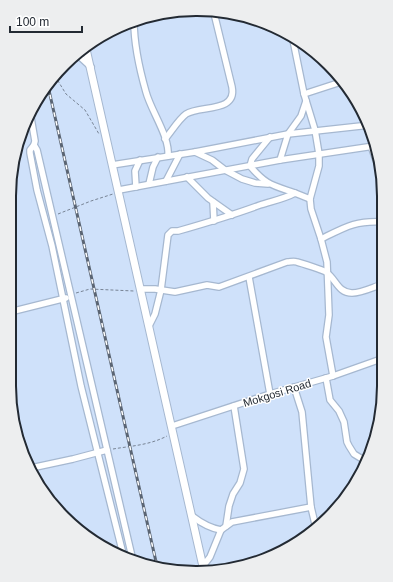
<svg xmlns="http://www.w3.org/2000/svg" width="393" height="582" font-family="Arial,sans-serif">
<rect width="100%" height="100%" fill="#cfe1fa"/>
<g fill="none" stroke-linecap="round" stroke-linejoin="round">
<defs>
<g id="minor">
<path d="M134 21C134 43 140 71 146 92 151 111 170 137 168 156"/>
<polyline points="293,40 304,94 315,130 319,154 319,166 310,199 311,209 321,239 327,262 329,315 326,337 333,376"/>
<polyline points="78,55 91,67"/>
<polyline points="304,94 341,82"/>
<polyline points="30,112 35,141 34,145 30,150 30,153 37,190 52,246 81,386 124,558"/>
<path d="M270 137 252 159 250 166C266 185 272 185 295 193"/>
<path d="M165 139C171 132 179 119 186 114 200 105 237 113 232 87L214 13"/>
<polyline points="34,145 37,150 133,561"/>
<polyline points="371,146 378,166"/>
<polyline points="195,152 212,160 225,170 242,179 255,183 268,184"/>
<polyline points="280,160 288,134 301,116 306,101"/>
<polyline points="112,165 195,152 288,134 370,125"/>
<polyline points="187,177 208,198 232,215"/>
<polyline points="166,181 180,154"/>
<polyline points="149,184 153,167 158,157"/>
<polyline points="136,187 135,171 140,160"/>
<polyline points="119,190 280,160 374,146"/>
<polyline points="213,202 214,221"/>
<path d="M321 239C345 227 356 220 384 222"/>
<polyline points="249,277 270,394"/>
<path d="M140 289H155L175 292 207 285 219 287 287 262C290 262 294 261 297 262 301 263 323 270 326 272 336 279 338 293 352 293 362 293 373 287 383 284"/>
<polyline points="10,312 66,298"/>
<path d="M149 326 155 314 161 290 168 235 172 231H178C206 223 233 215 260 205 272 201 284 199 295 193L310 199"/>
<polyline points="326,378 330,400 339,411 344,422 347,442 349,446 354,454 367,462"/>
<polyline points="294,387 302,412 311,507 316,528"/>
<polyline points="15,423 33,474"/>
<polyline points="172,426 270,394 333,376 381,359"/>
<polyline points="31,468 73,459 107,450"/>
<path d="M192 516C201 523 209 528 221 530L232 522 311 507"/>
<polyline points="226,526 229,506 233,494 240,483 244,469 234,406"/>
<polyline points="212,571 203,566 210,557 221,530"/>
</g>
<polyline id="tertiary" points="86,49 204,571"/>
</defs>
<use href="#minor" stroke="#a6b8d0" stroke-width="8"/>
<use href="#tertiary" stroke="#a6b8d0" stroke-width="9"/>
<g stroke="#788495" stroke-width="1" stroke-dasharray="3 2" stroke-linecap="butt">
<polyline points="55,76 66,94 85,110 99,134"/>
<polyline points="58,214 91,201 113,194"/>
<polyline points="76,293 90,289 134,291"/>
<path d="M113 449C131 446 150 445 167 436"/>
</g>
<use href="#minor" stroke="#fff" stroke-width="5.5"/>
<use href="#tertiary" stroke="#fff" stroke-width="7"/>
<defs>
<polyline id="rail" points="48,86 157,566"/>
</defs>
<use href="#rail" stroke="#5b6573" stroke-width="3"/>
<use href="#rail" stroke="#fff" stroke-width="1.5" stroke-dasharray="4.5" stroke-linecap="butt"/>
</g>
<g text-anchor="middle" stroke-width="3" stroke-linejoin="round" paint-order="stroke">
<g font-size="11" fill="#232a33" stroke="#fff">
<text transform="translate(277 393) rotate(-17)" y="4">Mokgosi Road</text>
</g>
</g>
<path d="M0 0H393V582H0ZM196 16H197A180 180 0 0 1 377 196V386A180 180 0 0 1 197 566H196A180 180 0 0 1 16 386V196A180 180 0 0 1 196 16Z" fill="#edeeef" fill-rule="evenodd"/>
<path fill="none" stroke="#232a33" stroke-width="2" d="M196 16H197A180 180 0 0 1 377 196V386A180 180 0 0 1 197 566H196A180 180 0 0 1 16 386V196A180 180 0 0 1 196 16Z"/>
<path d="M10 26v6h72v-6" fill="none" stroke="#232a33" stroke-width="2"/>
<text x="16" y="26" font-size="12" fill="#232a33" stroke="#ffffff" stroke-width="3" paint-order="stroke">100 m</text>
</svg>
